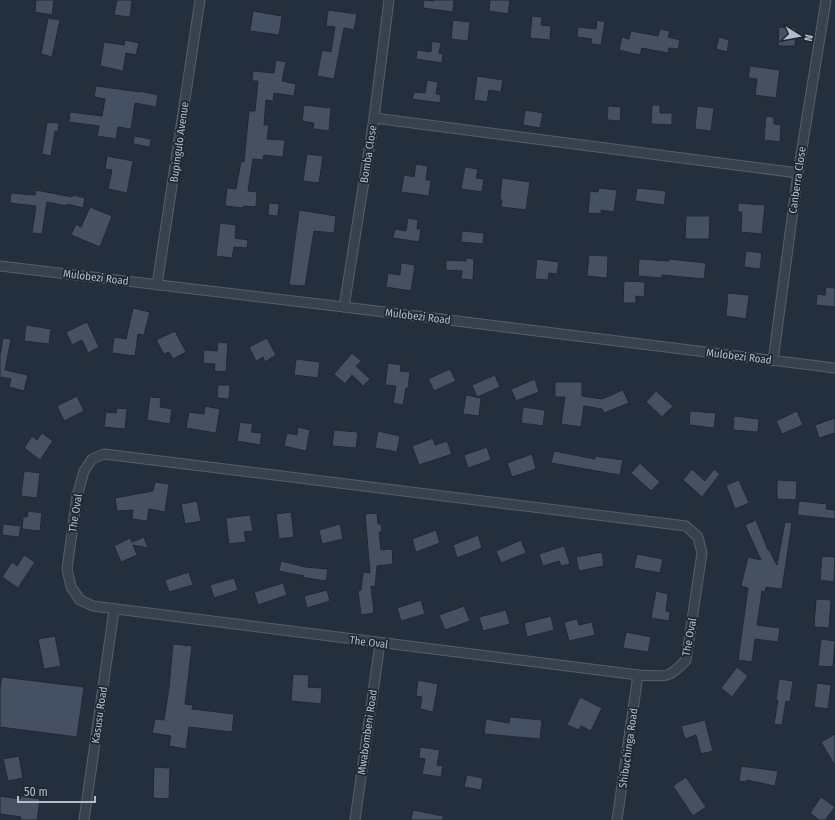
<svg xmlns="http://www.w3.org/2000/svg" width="835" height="820" font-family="'Fira Sans Condensed',sans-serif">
<rect width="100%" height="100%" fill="#242f3e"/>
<g fill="#455162" stroke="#1f2835">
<polygon points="36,0 54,0 52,15 35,12"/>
<polygon points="117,0 132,0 130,17 114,15"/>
<polygon points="424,0 434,1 434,0 454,0 453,12 423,8"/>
<polygon points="490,0 510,0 508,14 489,11"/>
<polygon points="328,10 357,14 354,30 344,28 334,79 317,76 322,50 331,52 335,27 326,26"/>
<polygon points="253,11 282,16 279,35 250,31"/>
<polygon points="532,16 542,17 541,25 551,26 550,40 530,38"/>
<polygon points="48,18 60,20 52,57 41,54"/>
<polygon points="453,20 470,22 468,41 451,39"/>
<polygon points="597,20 605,22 601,45 591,44 592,39 577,37 578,27 596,29"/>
<polygon points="779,27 796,28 795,46 778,46"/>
<polygon points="660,29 670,31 668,37 680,40 678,49 669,48 668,53 642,48 640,55 619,50 622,37 629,39 631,31 658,36"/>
<polygon points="719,37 729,40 727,52 716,49"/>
<polygon points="125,40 139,43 136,55 126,53 123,71 100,66 104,42 124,45"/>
<polygon points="432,41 441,43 439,53 443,54 442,63 416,59 417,50 431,52"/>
<polygon points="276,60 286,62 282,81 296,84 294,96 274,93 273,101 266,100 264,125 269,125 267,139 285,140 283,157 264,155 263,160 253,159 248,191 257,192 256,207 244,206 243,208 225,206 227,188 236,189 241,161 244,162 249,111 255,111 258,81 252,81 253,71 274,73"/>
<polygon points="750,66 780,70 776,98 755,95 757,79 748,78"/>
<polygon points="477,76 503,80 501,92 489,90 487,102 474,100"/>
<polygon points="427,80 438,82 436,94 441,95 440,103 412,99 414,92 425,93"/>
<polygon points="96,86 140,92 140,91 158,95 156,107 135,103 131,129 118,127 116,139 97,136 99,126 69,122 70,112 102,116 105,99 94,97"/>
<polygon points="304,105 331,108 329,131 313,129 314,123 302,121"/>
<polygon points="652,105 660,105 660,113 672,113 672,125 651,124"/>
<polygon points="608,106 621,107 620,121 607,120"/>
<polygon points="697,106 714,108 711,131 695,129"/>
<polygon points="525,110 543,113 540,128 523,125"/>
<polygon points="766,116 774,117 774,124 781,125 780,142 764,140"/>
<polygon points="47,122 59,123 58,132 55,131 51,156 42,154"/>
<polygon points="134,136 151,139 150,147 133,144"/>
<polygon points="307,154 323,156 319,183 303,181"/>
<polygon points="107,156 133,161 127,193 108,189 112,170 105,169"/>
<polygon points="416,164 428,166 426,180 431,180 429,196 401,192 404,175 414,177"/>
<polygon points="465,167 478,169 476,178 484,179 482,192 461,189"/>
<polygon points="502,178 530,182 526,210 501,207 502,200 500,199"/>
<polygon points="599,188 617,190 614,212 601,210 601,214 588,213 590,191 598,192"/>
<polygon points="637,188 666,191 664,205 635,201"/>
<polygon points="36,190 72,197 73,195 85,198 83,208 67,204 67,206 47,202 42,234 32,233 36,206 10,203 11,193 35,195"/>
<polygon points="269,203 279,204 278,216 268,215"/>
<polygon points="738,203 765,205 762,234 741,232 742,212 738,212"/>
<polygon points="90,207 112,216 100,247 71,235 76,224 81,227"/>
<polygon points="299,210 336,216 334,233 314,231 305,286 289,285"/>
<polygon points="686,216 710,216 709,239 685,239"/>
<polygon points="408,218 418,220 417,229 421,229 419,242 393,238 395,229 406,231"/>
<polygon points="220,223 236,225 235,238 248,240 247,248 234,247 232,258 216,256"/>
<polygon points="462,231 484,233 483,244 461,242"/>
<polygon points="746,251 762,253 760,269 744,267"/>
<polygon points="589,255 608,256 607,278 587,276"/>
<polygon points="466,258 474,259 473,280 461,279 462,271 446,270 446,260 466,261"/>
<polygon points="537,259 559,262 557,274 549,273 548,280 535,279"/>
<polygon points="639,259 669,261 669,259 706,263 704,279 662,275 662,278 638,276"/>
<polygon points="401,263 415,265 411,291 386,287 388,273 400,275"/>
<polygon points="624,281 645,282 644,297 636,296 636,303 623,303"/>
<polygon points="826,287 835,288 835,307 816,305 817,294 825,295"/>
<polygon points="728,293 749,295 746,319 726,316"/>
<polygon points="133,308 150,312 144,335 138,334 135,356 112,353 114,337 126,339"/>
<polygon points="87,322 99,347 88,353 82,340 72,345 66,332"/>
<polygon points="26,325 51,329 49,344 24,341"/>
<polygon points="175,331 186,352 173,359 169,352 164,354 156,340"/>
<polygon points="3,338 11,339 5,370 28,375 24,391 9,387 11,379 0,377 0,355"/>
<polygon points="267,338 276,355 265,362 263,357 256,361 249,347"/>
<polygon points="218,342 228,343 226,372 214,371 215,364 203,363 204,350 217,351"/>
<polygon points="352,353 361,361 356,366 370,379 363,386 352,375 345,384 334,374"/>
<polygon points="296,359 320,362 318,378 294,375"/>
<polygon points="388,363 401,365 400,371 410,372 408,388 406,388 403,405 393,403 396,386 385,385"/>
<polygon points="450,369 456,381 434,391 428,379"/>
<polygon points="495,375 500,387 477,397 472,385"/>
<polygon points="535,379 539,392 516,401 511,389"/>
<polygon points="555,382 582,382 582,396 602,399 623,390 629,403 604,413 602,409 584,406 581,427 561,424 565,397 555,397"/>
<polygon points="218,385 230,385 229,399 217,398"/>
<polygon points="656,391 673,406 662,417 646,402"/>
<polygon points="466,395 481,398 479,416 463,414"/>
<polygon points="77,396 84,411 64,421 57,406"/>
<polygon points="150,397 161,398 160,407 172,409 170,424 147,420"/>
<polygon points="205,406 220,409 216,433 186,428 189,412 204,414"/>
<polygon points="523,407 545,410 543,426 521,423"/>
<polygon points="117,408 127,409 125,429 104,427 106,412 116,413"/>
<polygon points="690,411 716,413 714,428 689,425"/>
<polygon points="797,411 803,425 782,434 776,421"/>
<polygon points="734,416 759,419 758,432 733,430"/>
<polygon points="835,418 835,433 819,438 815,425"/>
<polygon points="240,422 253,424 251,432 262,433 260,445 237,441"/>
<polygon points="298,427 310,430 306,451 284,446 287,433 297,435"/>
<polygon points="334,430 358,432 356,448 332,446"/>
<polygon points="378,431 400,436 397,452 375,448"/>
<polygon points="42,433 53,441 40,460 24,448 32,436 37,440"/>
<polygon points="433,438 435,445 447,441 452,454 419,465 412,446"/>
<polygon points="487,447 491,460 468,468 464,455"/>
<polygon points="554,451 595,459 595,456 623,460 620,475 551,463"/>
<polygon points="532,454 536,469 512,477 507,463"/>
<polygon points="640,463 660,482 651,491 631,473"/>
<polygon points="692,469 705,481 714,469 720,474 702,497 683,480"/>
<polygon points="24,471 40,473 37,498 21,496"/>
<polygon points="739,480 749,503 735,509 726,485"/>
<polygon points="777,480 797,481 796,500 777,499"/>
<polygon points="155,482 169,484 165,512 149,509 147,521 132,519 133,510 117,511 115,498 153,491"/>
<polygon points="197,501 201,521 185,524 181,504"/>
<polygon points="799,501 827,504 826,509 835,510 835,519 797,515"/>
<polygon points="28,511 42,513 40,531 22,529 23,517 27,517"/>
<polygon points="291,512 294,537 279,539 276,514"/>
<polygon points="377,513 378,524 381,524 382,532 379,532 381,550 392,549 393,564 377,566 375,587 371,586 374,613 361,615 358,591 361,590 363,572 370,573 365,514"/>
<polygon points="250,515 253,531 244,532 246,542 229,544 226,518"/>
<polygon points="756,520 768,550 769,550 777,565 785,522 792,523 782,589 766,587 765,592 762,591 757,625 780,628 778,642 755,639 752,662 738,660 748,588 741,586 748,557 761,560 745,525"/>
<polygon points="3,524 21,526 19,537 2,535"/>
<polygon points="340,524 343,539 322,544 319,530"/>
<polygon points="436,530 440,543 416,552 412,539"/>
<polygon points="478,535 482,548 457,558 453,545"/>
<polygon points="144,537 148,548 133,545 137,555 121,562 114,546 130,538 132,542"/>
<polygon points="521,540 526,553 501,563 496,551"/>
<polygon points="564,546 570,564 561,566 559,561 543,566 539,554"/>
<polygon points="602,552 604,566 579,571 576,557"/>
<polygon points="637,554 663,559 660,573 634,568"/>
<polygon points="24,555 35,562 18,588 2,577 12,562 17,566"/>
<polygon points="822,556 835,557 834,582 820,580"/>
<polygon points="281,561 305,567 328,569 326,581 300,577 304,576 279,571"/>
<polygon points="189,572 193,585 169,592 165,580"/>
<polygon points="234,578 238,590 214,598 210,585"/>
<polygon points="283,583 287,595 258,605 254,592"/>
<polygon points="327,590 330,601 307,608 304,596"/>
<polygon points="656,591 668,594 666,611 670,612 669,621 651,618"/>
<polygon points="816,599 831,600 829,628 814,627"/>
<polygon points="421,600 425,614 401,621 397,608"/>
<polygon points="464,606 470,621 445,630 439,615"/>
<polygon points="506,610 510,624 483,631 479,617"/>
<polygon points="551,616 554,630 527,637 524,623"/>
<polygon points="577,619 579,625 592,622 595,635 569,641 564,622"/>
<polygon points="626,632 651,637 648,652 623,648"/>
<polygon points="55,636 61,666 44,669 38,639"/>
<polygon points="821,639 835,641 833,667 818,666"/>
<polygon points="173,644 192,646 185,704 193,705 192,709 234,714 232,732 189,727 186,749 169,746 171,736 152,733 155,719 164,720 169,688"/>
<polygon points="737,667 748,676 732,697 721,688"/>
<polygon points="293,674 309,675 308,687 322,688 321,704 291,701"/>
<polygon points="2,677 84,687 77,737 0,727 0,688"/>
<polygon points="779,679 793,681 790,702 786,701 782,725 774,724 778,700 776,700"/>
<polygon points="418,680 438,684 433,712 420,709 422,697 416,696"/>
<polygon points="817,683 831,685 828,709 814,707"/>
<polygon points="580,697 602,708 591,731 581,726 579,730 567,725"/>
<polygon points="510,717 542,720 540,739 484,734 486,719 509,723"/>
<polygon points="705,720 713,751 701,754 696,735 685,739 681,726"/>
<polygon points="835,734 835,766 821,742"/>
<polygon points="420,747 440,750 437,765 443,766 441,777 422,774 425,759 419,758"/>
<polygon points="19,756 23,778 8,781 3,759"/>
<polygon points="741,766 778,771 775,786 747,780 746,782 739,781"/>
<polygon points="154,767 170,768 169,799 153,798"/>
<polygon points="467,775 483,778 481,790 464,787"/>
<polygon points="686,777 706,807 693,816 673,786"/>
<polygon points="0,796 20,799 21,796 40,799 37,820 20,820 21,817 0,814"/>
<polygon points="821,797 835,807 825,820 819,820 810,813"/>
<polygon points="413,810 443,816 443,820 411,820"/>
</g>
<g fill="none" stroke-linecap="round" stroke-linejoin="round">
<defs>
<g id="minor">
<polyline points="374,118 798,173"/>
<polyline points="0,266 344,307 835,368"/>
<polyline points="157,285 200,0"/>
<polyline points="344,307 374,118 389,0"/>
<polyline points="773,361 798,173 826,0"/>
<path d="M104 454 686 526 698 537 702 553 686 660C668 680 664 676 638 675L93 606 80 600 71 587 67 569 77 496 84 471 92 459Z"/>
<polyline points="84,820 114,610"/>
<polyline points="355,820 380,643"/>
<polyline points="617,820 638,675"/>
</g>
</defs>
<use href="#minor" stroke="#565f6c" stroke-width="11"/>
<use href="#minor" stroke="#38414e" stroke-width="9"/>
</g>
<g text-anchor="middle" stroke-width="3.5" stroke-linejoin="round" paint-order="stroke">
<g font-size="11" fill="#b4bcc9" stroke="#1d2633">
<text transform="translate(179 142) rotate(-82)" y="4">Bupingulo Avenue</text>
<text transform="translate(368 154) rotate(-81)" y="4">Bomba Close</text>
<text transform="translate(797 180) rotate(-82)" y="4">Canberra Close</text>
<text transform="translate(96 277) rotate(7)" y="4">Mulobezi Road</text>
<text transform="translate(418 316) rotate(7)" y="4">Mulobezi Road</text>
<text transform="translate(739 356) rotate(7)" y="4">Mulobezi Road</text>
<text transform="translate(75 513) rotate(-81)" y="4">The Oval</text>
<text transform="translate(689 637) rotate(-80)" y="4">The Oval</text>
<text transform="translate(369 642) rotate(7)" y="4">The Oval</text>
<text transform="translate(99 715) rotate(-82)" y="4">Kasusu Road</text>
<text transform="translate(367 732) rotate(-82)" y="4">Mwabombeni Road</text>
<text transform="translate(628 748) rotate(-82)" y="4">Shibuchinga Road</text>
</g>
</g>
<g transform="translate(799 36) rotate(101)" stroke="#1d2633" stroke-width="3" paint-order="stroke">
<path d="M0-3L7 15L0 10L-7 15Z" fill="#b4bcc9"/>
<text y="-6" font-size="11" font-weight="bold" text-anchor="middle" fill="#b4bcc9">N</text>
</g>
<path d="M18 796v6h77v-6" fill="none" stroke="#b4bcc9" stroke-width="2"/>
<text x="24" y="796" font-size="12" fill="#b4bcc9" stroke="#1d2633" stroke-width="3" paint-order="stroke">50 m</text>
</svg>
